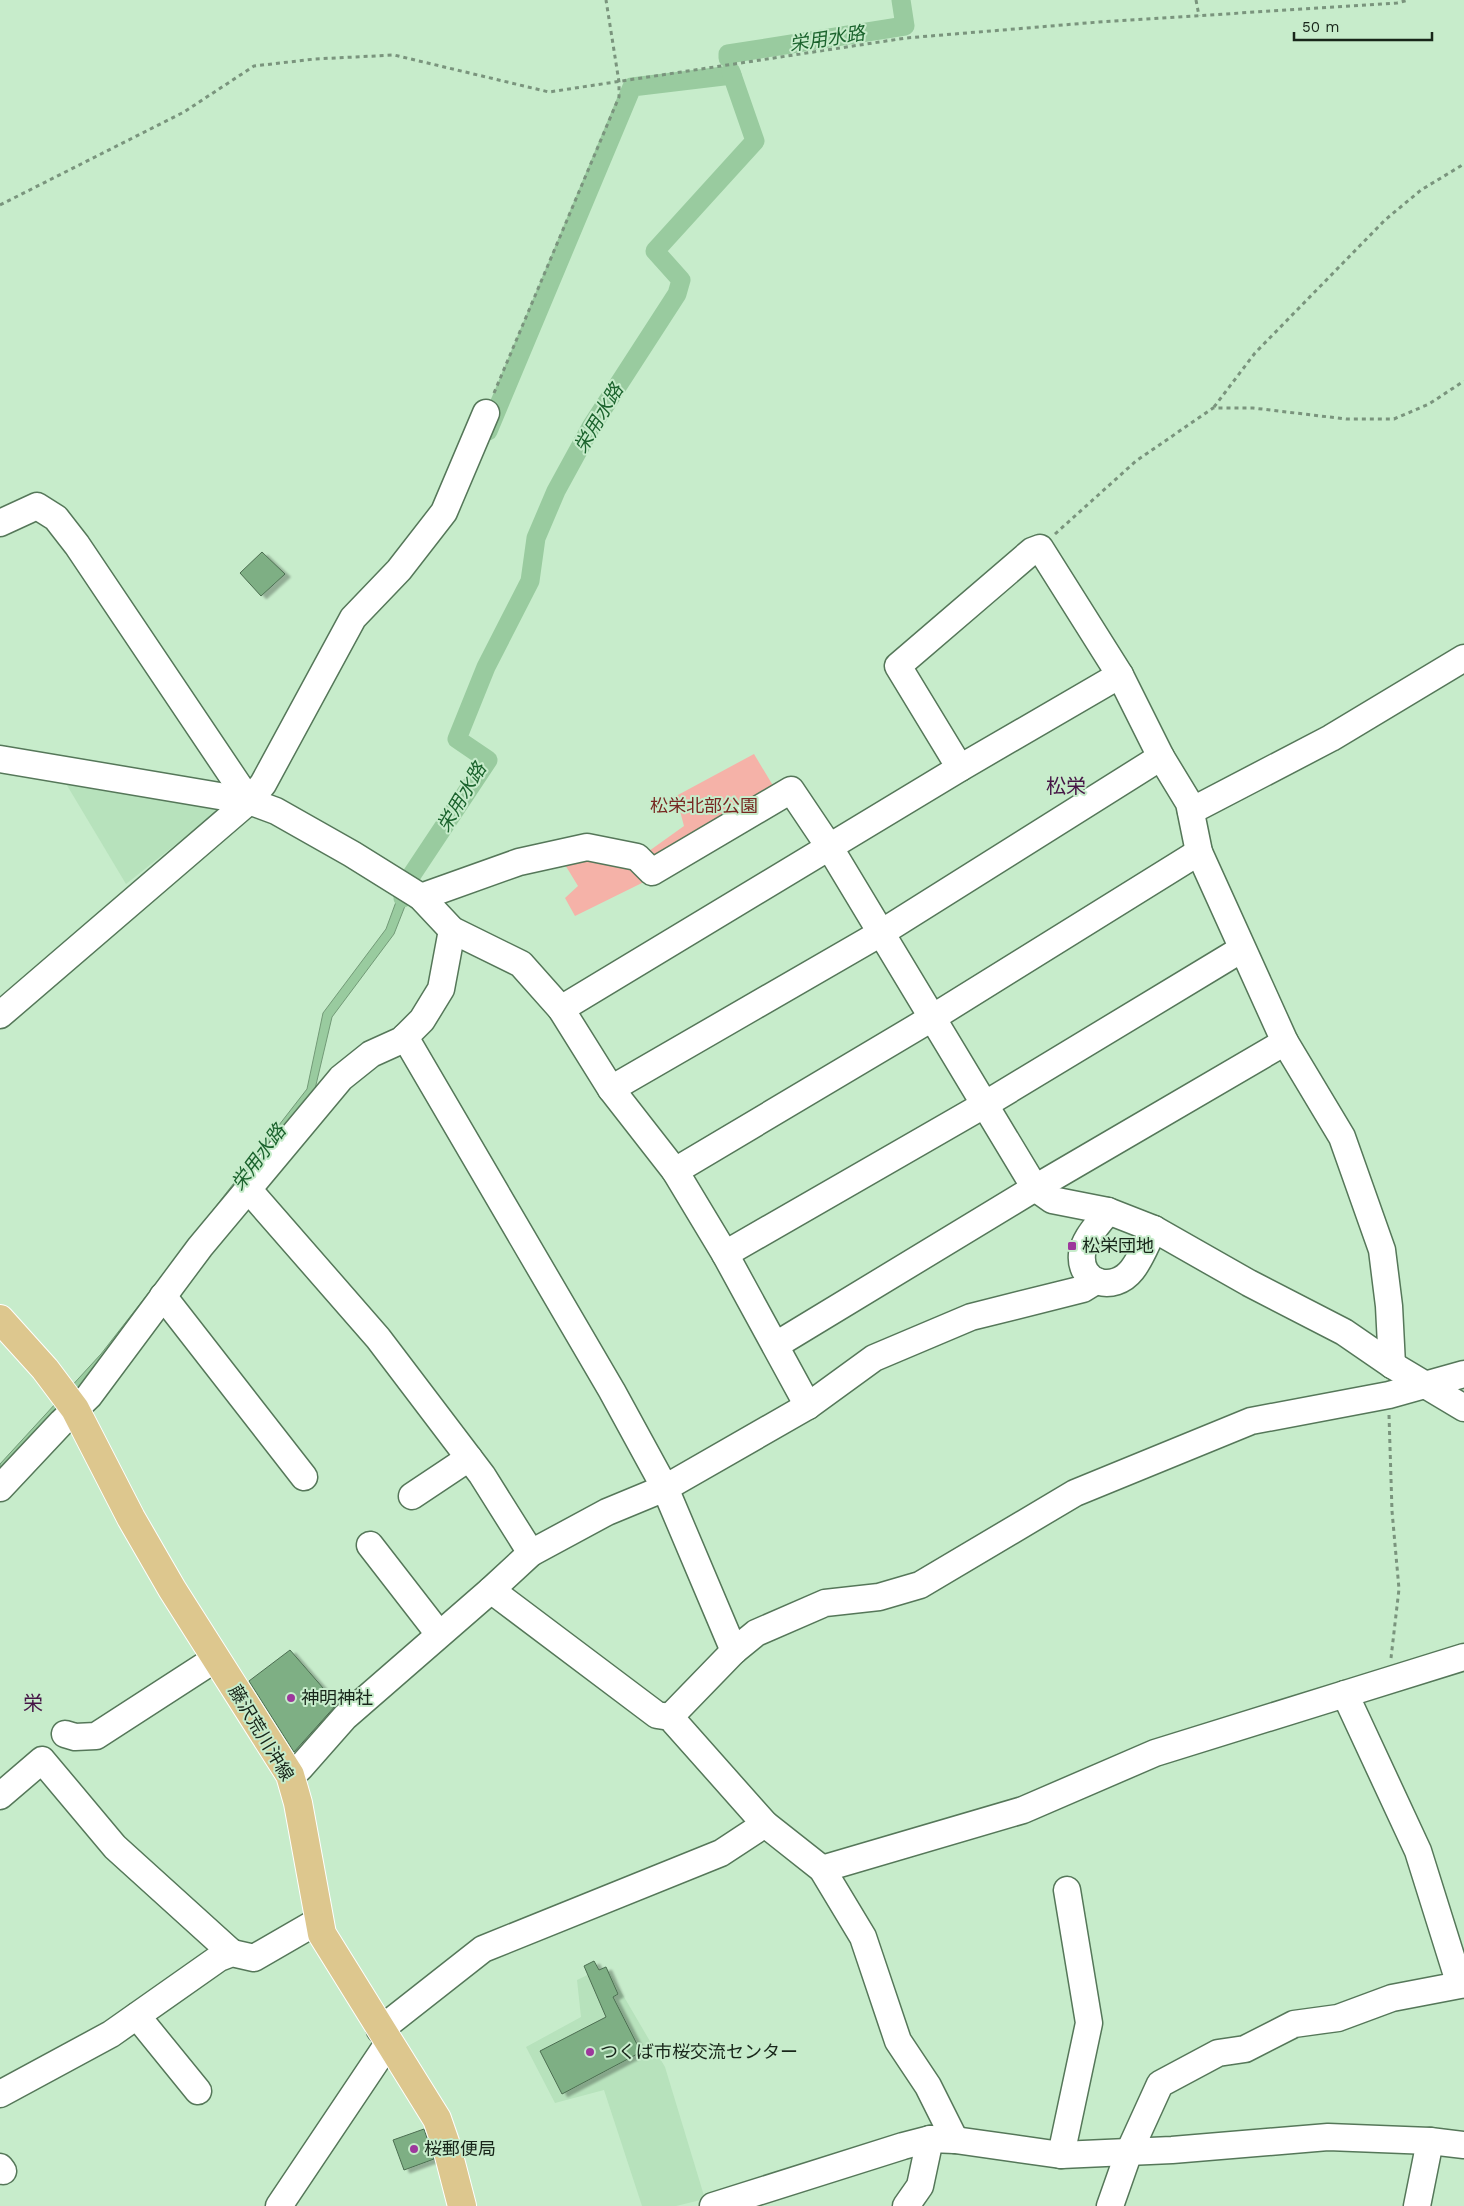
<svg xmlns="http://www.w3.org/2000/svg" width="1464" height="2206" font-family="'Work Sans','Noto Sans JP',sans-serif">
<defs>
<filter id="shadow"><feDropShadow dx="5.5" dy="3" stdDeviation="1" flood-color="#0004"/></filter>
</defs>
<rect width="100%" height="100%" fill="#c7eccb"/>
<g fill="#b7e2bc">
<polygon points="65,782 220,809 126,884"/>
<polygon points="606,1966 665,2067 705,2199 676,2206 642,2206 604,2090 555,2103 526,2047 581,2017 577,1980"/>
</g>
<g fill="#f5b2a8">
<polygon points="754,754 775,789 656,863 649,851 684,826 676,796"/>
<polygon points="591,855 635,864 648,880 575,916 565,898 578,886 564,863"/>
</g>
<polygon fill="#99cb9f" stroke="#729a77" points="407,872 416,878 394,934 332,1017 315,1089 108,1360 0,1477 0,1464 101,1354 307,1089 323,1013 386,929"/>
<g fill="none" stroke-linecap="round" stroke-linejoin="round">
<g stroke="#99cb9f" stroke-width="19">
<polyline points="728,58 728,54 905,26 901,0"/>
<polyline points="488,431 632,87 732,75"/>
<polyline points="403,898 411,876 488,760 457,739 486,667 530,581 536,538 556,491 591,427 677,294 681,280 655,251 755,141 731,72"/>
</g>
</g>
<g fill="#7eaf84" stroke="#4c6e51" filter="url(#shadow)">
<polygon points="262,552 285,574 261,596 240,573"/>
<polygon points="290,1650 337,1704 294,1752 249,1681"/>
<polygon points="594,1961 599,1970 606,1967 618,1994 613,1997 641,2052 562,2094 540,2051 606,2017 584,1966"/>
<polygon points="424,2129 434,2159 404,2170 393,2140"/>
</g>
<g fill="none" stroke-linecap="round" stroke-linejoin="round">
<defs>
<g id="minor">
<polyline points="0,523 37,506 56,518 77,545 249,801"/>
<polyline points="0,759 249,801 276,811 352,854 421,897 452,930 521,964 561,1009 611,1089 675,1171 725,1254 808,1406"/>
<polyline points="1191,811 1331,738 1464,658"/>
<polyline points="421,897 519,862 587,847 637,857 652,872 791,790 830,848 1035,1188 1052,1200 1108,1211 1154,1229 1249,1283 1344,1332 1392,1365 1464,1408"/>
<polyline points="561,1009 960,768 1120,675"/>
<polyline points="0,1015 249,801 263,784 353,618 399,570 444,512 486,413"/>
<polyline points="405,1037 612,1391 665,1488 734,1651"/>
<polyline points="1285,1042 1342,1137 1382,1250 1389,1306 1392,1365"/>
<polyline points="611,1089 881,933 1161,757"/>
<polyline points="675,1171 932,1018 1199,852"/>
<polyline points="248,1189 378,1338 482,1475 531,1553"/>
<path d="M1108 1211C1099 1224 1084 1238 1082 1254 1079 1284 1114 1293 1132 1270 1141 1259 1147 1242 1154 1229"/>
<polyline points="725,1254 984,1105 1242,949"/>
<polyline points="163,1296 304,1477"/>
<polyline points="776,1345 1035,1188 1285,1042 1199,852 1189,803 1161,757 1120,675 1040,548 1032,551 898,666 960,768"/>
<polyline points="0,1488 62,1422 89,1396 200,1247 341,1078 371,1054 402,1040 422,1020 441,989 452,930"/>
<polyline points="412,1496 469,1458"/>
<polyline points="370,1545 439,1634"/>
<polyline points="491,1590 657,1715 670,1717 765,1824 822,1869 863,1937 898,2041 928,2086 955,2140"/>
<polyline points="670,1717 734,1651 756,1633 825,1603 879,1597 920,1585 1075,1493 1251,1421 1389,1395 1464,1374"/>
<polyline points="65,1734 75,1737 96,1736 215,1659"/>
<polyline points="290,1775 300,1768 345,1717 491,1590 531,1553 607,1512 665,1488 808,1406 874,1358 971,1317 1083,1289 1096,1281"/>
<polyline points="0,1796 42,1760 115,1847 232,1953"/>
<polyline points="822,1869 1023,1810 1155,1753 1345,1694"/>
<polyline points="137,2016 198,2091"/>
<polyline points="380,2030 483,1949 721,1853 765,1824"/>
<polyline points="0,2094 111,2034 219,1958 232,1953 254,1958 318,1921"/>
<polyline points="1061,2155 1089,2023 1067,1890"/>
<polyline points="0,2167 3,2171"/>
<polyline points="279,2206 389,2042"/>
<polyline points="713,2206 903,2146 930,2139 955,2140 1061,2155 1172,2150 1328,2137 1430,2141 1464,2145"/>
<polyline points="906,2206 920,2186 930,2139"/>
<polyline points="1110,2206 1129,2152 1160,2084 1218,2053 1245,2049 1294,2024 1338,2018 1392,1998 1460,1985 1418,1851 1345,1694 1464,1657"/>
<polyline points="1417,2206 1430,2141"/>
</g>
<polyline id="major" points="0,1319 45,1369 75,1409 131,1518 172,1589 290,1775 298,1803 322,1934 437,2119 447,2148 462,2206"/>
</defs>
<use href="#minor" stroke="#557759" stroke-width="29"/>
<use href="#major" stroke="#fff" stroke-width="30"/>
<g stroke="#7a947d" stroke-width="3" stroke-dasharray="4 4" stroke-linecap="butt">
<polyline points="1196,0 1199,16"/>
<polyline points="0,205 184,112 254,66 315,59 394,55 549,92 906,38 1099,22 1397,3 1409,0"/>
<polyline points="494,393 619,97 619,82 606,0"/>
<polyline points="1214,407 1255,353 1385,220 1421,190 1464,164"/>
<polyline points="1055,534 1136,461 1213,408 1253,408 1346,419 1394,419 1429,404 1464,381"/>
<polyline points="1389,1415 1392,1511 1399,1589 1391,1658"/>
</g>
<use href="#minor" stroke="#fff" stroke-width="26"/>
<use href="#major" stroke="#ddc78e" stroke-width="28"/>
</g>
<g fill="#9d389c" stroke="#c7eccb" stroke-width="2">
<rect x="1067" y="1241" width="10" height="10" rx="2.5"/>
<circle cx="291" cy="1698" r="5"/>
<circle cx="590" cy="2052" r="5"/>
<circle cx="414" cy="2149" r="5"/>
</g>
<g text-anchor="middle" stroke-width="4" stroke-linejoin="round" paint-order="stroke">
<g font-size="18" fill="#772822" stroke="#c7eccb">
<text x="704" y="812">松栄北部公園</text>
</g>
<g font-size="18" fill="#18261a" stroke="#c7eccb" text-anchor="start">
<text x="1082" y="1252">松栄団地</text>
<text x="301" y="1704">神明神社</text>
<text x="600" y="2058">つくば市桜交流センター</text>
<text x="424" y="2155">桜郵便局</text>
</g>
<g font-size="18" fill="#18261a" stroke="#c7eccb">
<text transform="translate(261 1733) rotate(59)" y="6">藤沢荒川沖線</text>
</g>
<g font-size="19" font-style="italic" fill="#1b632d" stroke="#c7eccb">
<text transform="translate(827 38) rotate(-9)" y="7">栄用水路</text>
<text transform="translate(598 418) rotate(-59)" y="7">栄用水路</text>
<text transform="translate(461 797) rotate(-59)" y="7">栄用水路</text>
<text transform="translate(258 1157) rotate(-53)" y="7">栄用水路</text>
</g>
<g font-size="20" fill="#451445" stroke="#c7eccb">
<text x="1066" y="793">松栄</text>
<text x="33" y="1710">栄</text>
</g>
</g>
<path d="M1294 32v8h138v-8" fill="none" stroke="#18261a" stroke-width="2.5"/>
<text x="1302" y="32" font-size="15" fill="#18261a" stroke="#c7eccb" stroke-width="4" paint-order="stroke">50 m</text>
</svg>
